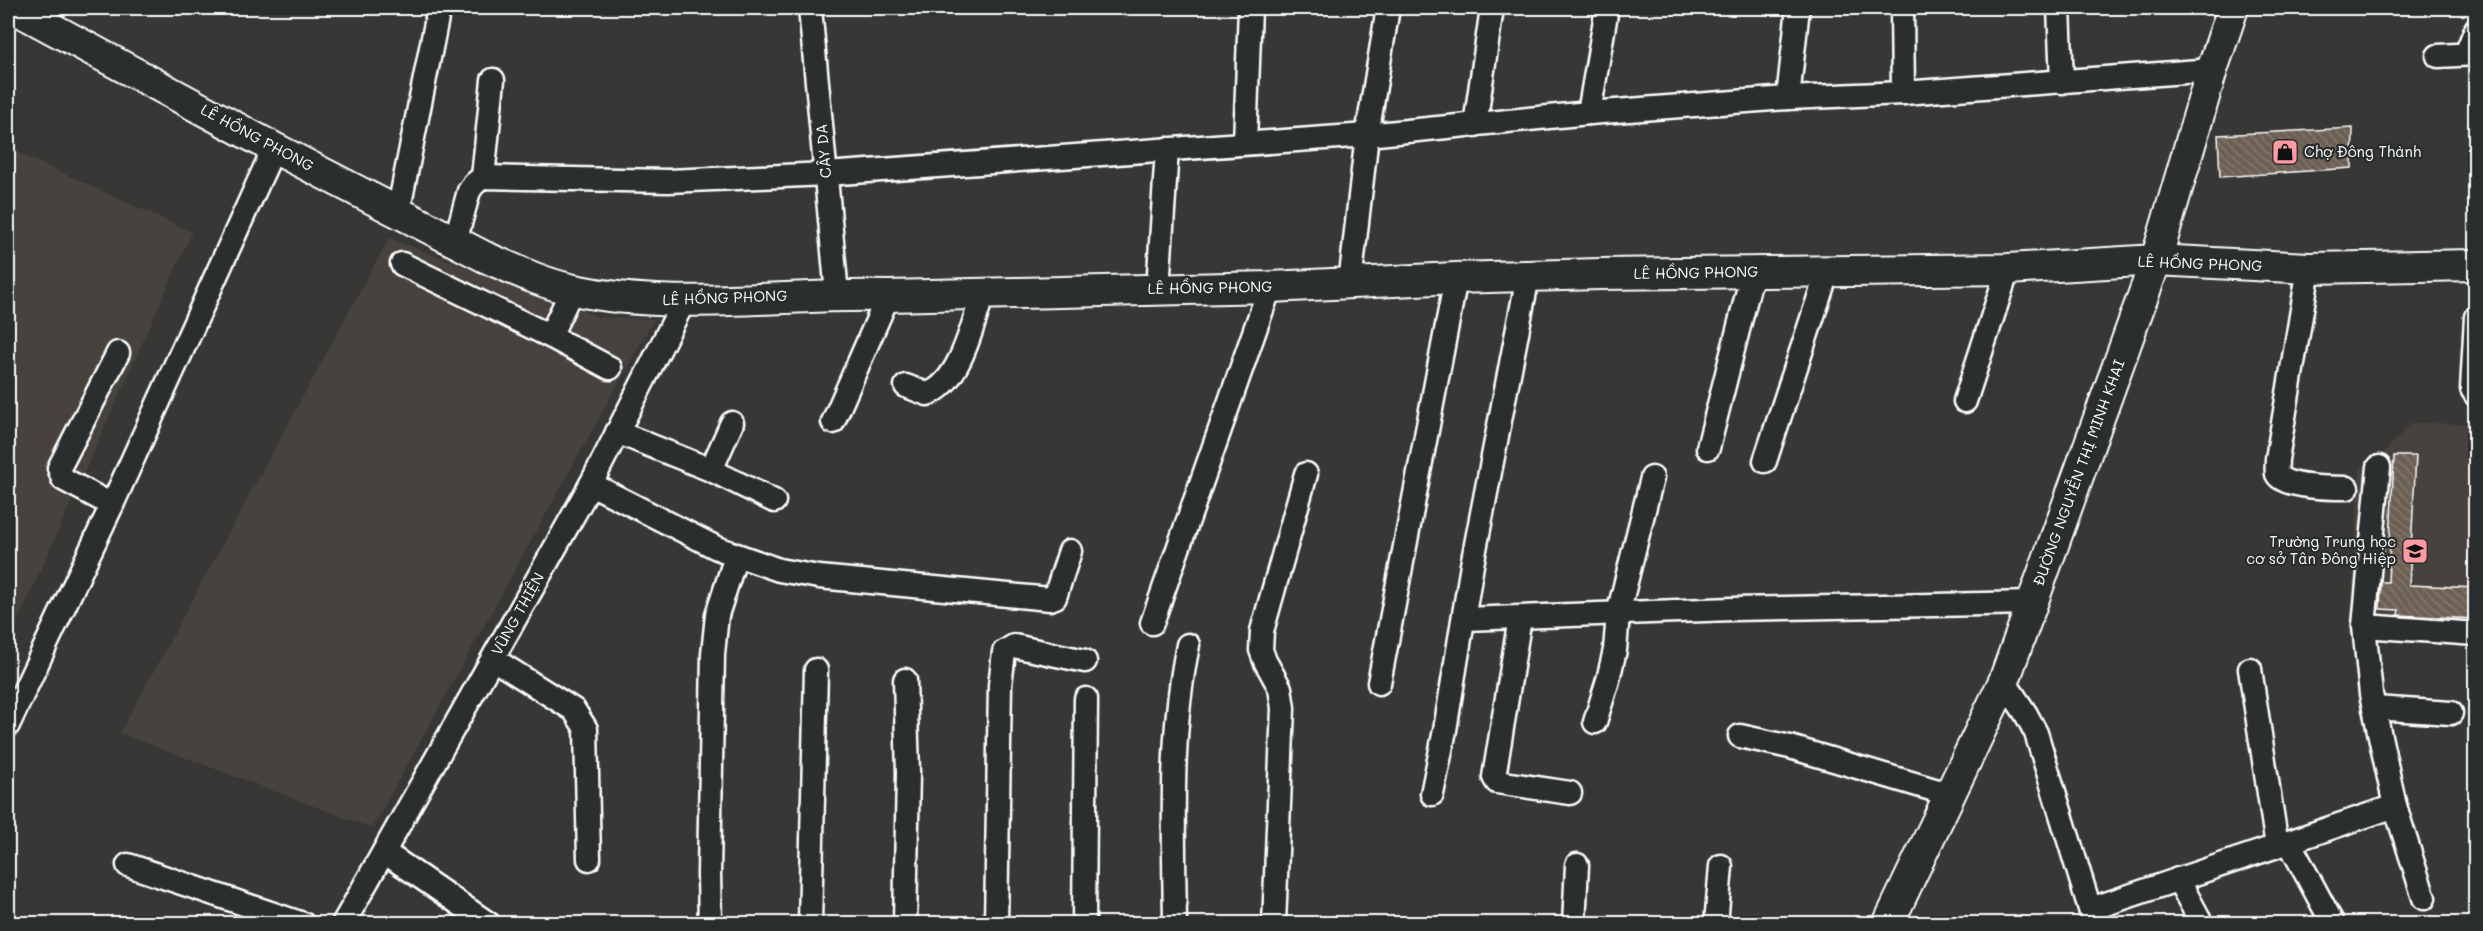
<svg xmlns="http://www.w3.org/2000/svg" width="2483" height="931" font-family="Mali,sans-serif">
<defs>
<pattern id="building-back-hatch" width="6" height="6" patternUnits="userSpaceOnUse" patternTransform="scale(1.5)"><rect width="6" height="6" fill="#6c5f52"/><path d="M-1 5l2 2M0 0l6 6M5-1l2 2" fill="none" stroke="#82776c"/></pattern>
</defs>
<rect width="100%" height="100%" fill="#373735"/>
<filter id="ink" filterUnits="userSpaceOnUse"><feTurbulence type="fractalNoise" baseFrequency=".0167" numOctaves="2"/><feDisplacementMap in="SourceGraphic" scale="12" xChannelSelector="R" yChannelSelector="G"/><feConvolveMatrix kernelMatrix="1 2 1 2 8 2 1 2 1" color-interpolation-filters="sRGB"/></filter>
<g filter="url(#ink)">
<g fill="#47433e">
<polygon points="8,148 192,232 8,643"/>
<polygon points="389,238 599,317 654,319 372,828 120,733"/>
<polygon points="2411,423 2475,424 2475,645 2349,635 2360,468 2380,457"/>
</g>
<g fill="url(#building-back-hatch)" stroke="#fff" stroke-width="1.5">
<polygon points="2353,128 2352,168 2220,177 2218,135"/>
<polygon points="2394,456 2416,456 2409,585 2476,588 2476,619 2398,615 2399,610 2380,609 2381,582 2388,582"/>
</g>
<g fill="none" stroke-linecap="round" stroke-linejoin="round">
<defs>
<g id="minor">
<polyline points="810,8 837,294"/>
<polyline points="1902,8 1903,93"/>
<polyline points="2059,8 2062,82"/>
<polyline points="2466,54 2476,29"/>
<polyline points="2438,56 2476,54"/>
<polyline points="1788,98 1798,8"/>
<polyline points="1589,113 1607,8"/>
<polyline points="1475,125 1492,8"/>
<polyline points="1245,143 1250,8"/>
<polyline points="483,177 493,80"/>
<polyline points="398,213 439,8"/>
<polyline points="455,242 469,191 474,184 483,177 668,181 826,174 1367,135 1589,113 1788,98 1903,93 2212,70"/>
<polyline points="402,264 550,336 572,290"/>
<path d="M2309 268 2277 459C2277 463 2276 470 2277 474 2283 488 2333 488 2347 488"/>
<polyline points="1350,284 1367,135 1388,8"/>
<polyline points="1158,289 1167,149"/>
<polyline points="2476,317 2472,389 2476,395"/>
<polyline points="550,336 610,368"/>
<path d="M906 386 927 394C960 384 973 323 983 293"/>
<polyline points="1965,401 2008,269"/>
<polyline points="833,422 888,296"/>
<polyline points="617,432 711,470 774,501"/>
<polyline points="1708,448 1753,271"/>
<polyline points="1765,461 1828,270"/>
<polyline points="2379,467 2364,626 2371,694 2395,806 2424,898"/>
<polyline points="711,470 732,423"/>
<polyline points="591,484 717,548 779,570 819,577 1050,599 1055,597 1070,551"/>
<polyline points="112,505 63,479 59,468 118,353"/>
<polyline points="1520,618 1494,777 1497,782 1570,793"/>
<polyline points="1465,619 1732,609 2033,603"/>
<polyline points="1152,623 1270,287"/>
<polyline points="2364,626 2476,634"/>
<polyline points="493,659 574,710 586,729 589,859"/>
<polyline points="2250,669 2277,846"/>
<polyline points="905,680 908,772 905,924"/>
<polyline points="2004,681 2026,714 2036,733 2094,922"/>
<polyline points="1379,683 1456,278"/>
<polyline points="2374,708 2451,713"/>
<polyline points="1595,722 1608,680 1615,650 1618,614 1652,478"/>
<polyline points="8,725 112,505 274,148"/>
<polyline points="1740,736 1790,747 1948,794"/>
<polyline points="1432,794 1445,730 1472,565 1528,276"/>
<polyline points="2289,842 2333,924"/>
<polyline points="384,852 489,924"/>
<polyline points="128,865 303,924"/>
<polyline points="2178,879 2202,924"/>
<polyline points="2091,909 2395,806"/>
<polyline points="343,924 591,484 684,301"/>
<polyline points="710,924 709,874 713,654 717,615 736,556"/>
<polyline points="810,924 816,670"/>
<polyline points="996,924 1000,685 1004,652 1014,646 1085,661"/>
<polyline points="1084,924 1086,699"/>
<path d="M1175 924C1174 830 1169 737 1188 645"/>
<polyline points="1274,924 1283,708 1280,688 1265,661 1261,650 1262,631 1306,474"/>
<polyline points="1574,924 1577,865"/>
<polyline points="1716,924 1721,866"/>
</g>
<g id="major">
<path d="M14 8 274 148 485 257C513 269 544 284 574 290 677 312 784 293 888 296L1270 287 1456 278 1600 274 2008 269 2156 260 2309 268 2476 265"/>
<polyline points="1888,924 2004,681 2156,260 2212,70 2233,8"/>
</g>
</defs>
<use href="#minor" stroke="#fff" stroke-width="27"/>
<use href="#major" stroke="#fff" stroke-width="34"/>
<use href="#minor" stroke="#2a2d2e" stroke-width="22"/>
<use href="#major" stroke="#2a2d2e" stroke-width="30"/>
</g>
</g>
<defs>
<symbol id="shop-square" viewBox="-11 -11 22 22"><rect x="-9" y="-9" width="18" height="18" rx="4" fill="#ff9aa2" stroke="#2a2d2e"/><path d="M-5-2.5h2.3a2.7 3.5 0 0 1 5.4 0H5L5.5 6h-11ZM-1.5-2.5h3a1.5 2.3 0 0 0-3 0Z" fill="#111"/></symbol>
<symbol id="school-square" viewBox="-11 -11 22 22"><rect x="-9" y="-9" width="18" height="18" rx="4" fill="#ff9aa2" stroke="#2a2d2e"/><path d="M0-5L7-2L0 1L-7-2ZM-4 1L0 2.5L4 1V4Q0 6-4 4Z" fill="#111"/></symbol>
</defs>
<g fill-rule="evenodd">
<use href="#shop-square" x="2270" y="137" width="30" height="30"/>
<use href="#school-square" x="2400" y="536" width="30" height="30"/>
</g>
<g text-anchor="middle" stroke-width="4.5" stroke-linejoin="round" paint-order="stroke">
<g font-size="15" fill="#fff" stroke="#2a2d2e">
<text transform="translate(257 138) rotate(28)" y="5">LÊ HỒNG PHONG</text>
<text transform="translate(824 151) rotate(-95)" y="5">CÂY DA</text>
<text transform="translate(2200 264) rotate(2)" y="5">LÊ HỒNG PHONG</text>
<text transform="translate(1696 273) rotate(-1)" y="5">LÊ HỒNG PHONG</text>
<text transform="translate(1210 288) rotate(-1)" y="5">LÊ HỒNG PHONG</text>
<text transform="translate(725 298) rotate(-2)" y="5">LÊ HỒNG PHONG</text>
<text transform="translate(2079 473) rotate(-70)" y="5">ĐƯỜNG NGUYỄN THỊ MINH KHAI</text>
<text transform="translate(518 614) rotate(-61)" y="5">VŨNG THIỆN</text>
</g>
<g font-size="15" fill="#fff" stroke="#2a2d2e" text-anchor="start">
<text x="2304" y="157">Chợ Đông Thành</text>
<text x="2396" y="547" text-anchor="end">Trường Trung học<tspan x="2396" dy="17">cơ sở Tân Đông Hiệp</tspan></text>
</g>
</g>
<rect width="2483" height="931" fill="none" stroke="#2a2d2e" stroke-width="30"/>
<rect x="15" y="15" width="2453" height="901" fill="none" stroke="#fff" stroke-width="2" filter="url(#ink)"/>
</svg>
